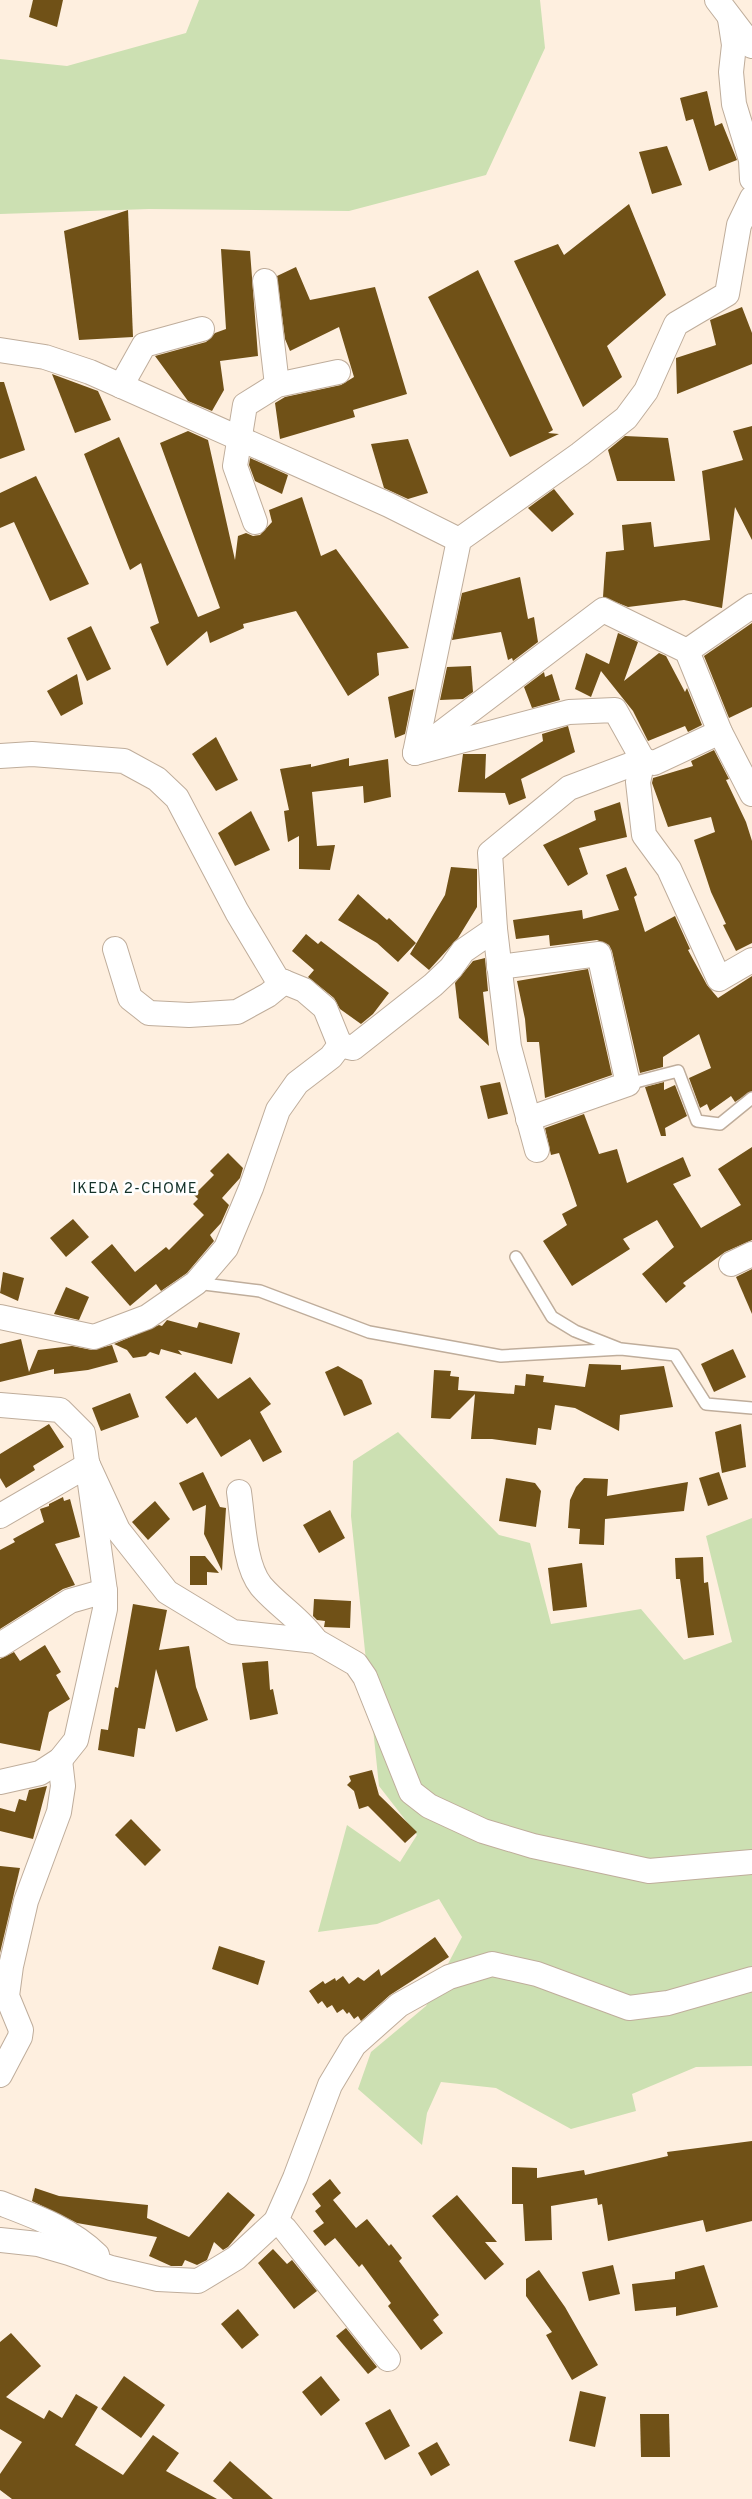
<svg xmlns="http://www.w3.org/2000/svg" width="752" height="2499" font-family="Overpass,sans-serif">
<rect width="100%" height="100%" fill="#feefdf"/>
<g fill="#cce0b2">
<polygon points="199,0 540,0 545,48 486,175 349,211 149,209 0,214 0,59 67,66 186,33"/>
<polygon points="398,1432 499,1535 530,1543 551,1624 641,1609 684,1660 732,1642 706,1536 752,1518 752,2066 696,2067 632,2094 636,2111 571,2129 496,2088 441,2082 427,2113 422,2145 358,2089 371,2052 426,2006 462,1937 439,1899 377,1924 318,1932 347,1825 400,1862 417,1835 379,1786 351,1516 353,1461"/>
</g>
<g fill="#705117">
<polygon points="33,0 63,0 57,27 29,17"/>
<polygon points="707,91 715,126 722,123 737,160 709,171 693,119 686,121 680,98"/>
<polygon points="667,146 682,185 652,194 639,152"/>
<polygon points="629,204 666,295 607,346 622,377 583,407 514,261 558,244 564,255"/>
<polygon points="128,210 133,337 79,340 64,231"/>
<polygon points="221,249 250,251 258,356 220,361 224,390 212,411 188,401 155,356 206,342 215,333 226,329"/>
<polygon points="296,267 310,300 375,287 407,394 353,410 355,417 280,439 275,403 285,397 341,385 354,377 339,327 290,351 285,339 277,276"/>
<polygon points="478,270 553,430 548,433 559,434 510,457 428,297"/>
<polygon points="742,307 752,333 752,364 677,394 676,358 716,345 710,320"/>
<polygon points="52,374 98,391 111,420 75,433"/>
<polygon points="0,382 4,382 25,450 0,459"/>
<polygon points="752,426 752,540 735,507 722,608 684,600 628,607 603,597 606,552 624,550 622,525 651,522 654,547 710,540 702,471 743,460 733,431"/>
<polygon points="188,431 208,440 235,560 238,536 246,533 253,536 260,535 272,522 269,510 302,497 321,556 336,549 409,648 377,653 379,675 348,696 296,611 243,624 244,628 210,643 207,631 167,666 150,627 159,623 141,563 130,570 84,454 119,437 198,617 220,608 160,443"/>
<polygon points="625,436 668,438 675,481 617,481 608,450"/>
<polygon points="408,439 428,493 408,499 384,488 371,444"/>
<polygon points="250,458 288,475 282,494 255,481 249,465"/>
<polygon points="36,476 89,584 50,601 14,522 0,528 0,493"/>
<polygon points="554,489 574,514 552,532 528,508"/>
<polygon points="520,577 528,619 534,617 538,642 513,661 512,658 508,660 501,632 452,640 462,593"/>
<polygon points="752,623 752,707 729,718 704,656"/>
<polygon points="91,626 111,669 87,681 67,638"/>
<polygon points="618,633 638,642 624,681 659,653 666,656 685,692 687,688 702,725 688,732 685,726 648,741 633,711 601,671 591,697 575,689 586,653 609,664"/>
<polygon points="471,666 473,692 463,699 440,700 447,667"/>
<polygon points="544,672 545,677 552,674 560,700 532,708 524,687"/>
<polygon points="77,674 83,704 61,716 47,691"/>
<polygon points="414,689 405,734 395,738 388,697"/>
<polygon points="568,726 575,752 521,779 526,798 509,805 505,793 458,792 463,754 486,754 485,779 543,741 542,734"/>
<polygon points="216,737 238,780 216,791 192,754"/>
<polygon points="714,750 729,779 726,780 746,822 752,841 752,943 736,951 723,925 726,924 711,892 694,840 715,832 711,817 668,827 652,783 653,778 693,766 691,761"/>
<polygon points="349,758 349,766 388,759 391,797 364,803 363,786 312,792 317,846 335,845 330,870 299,869 299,836 288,842 284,811 289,810 280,769 311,764 311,767"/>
<polygon points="620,802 627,837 579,848 588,874 568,886 543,845 596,820 594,811"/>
<polygon points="251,811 270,850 235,866 218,833"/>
<polygon points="451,867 477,869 477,907 458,938 429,970 410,954 445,895"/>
<polygon points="626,867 637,895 634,897 645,932 675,916 690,949 688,950 707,985 718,998 752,976 752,1091 735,1102 731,1096 710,1111 707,1104 700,1108 689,1078 711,1068 699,1034 663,1057 663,1067 640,1073 612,951 609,945 597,940 550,946 549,935 516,939 513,920 582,910 583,919 619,910 606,875"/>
<polygon points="358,894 387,920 389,918 416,943 398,962 377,943 338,920"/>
<polygon points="306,934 318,944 321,941 389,993 373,1014 361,1024 340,1009 334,998 308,977 314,970 292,951"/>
<polygon points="485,958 488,991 483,992 489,1046 459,1018 455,983 473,961"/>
<polygon points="588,969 612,1075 545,1098 539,1042 527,1042 525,1019 517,981"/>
<polygon points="500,1082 508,1114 488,1119 480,1086"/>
<polygon points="664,1082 664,1090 675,1085 687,1116 665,1128 666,1136 661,1136 645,1087"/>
<polygon points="584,1114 599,1154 617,1149 627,1183 683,1157 691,1176 673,1184 701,1228 741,1205 718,1169 752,1147 752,1240 725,1252 683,1283 686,1286 666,1303 642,1274 674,1247 657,1220 623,1239 630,1249 572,1286 543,1241 567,1225 562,1214 577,1206 559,1153 551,1155 545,1128"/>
<polygon points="228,1153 243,1168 240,1178 222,1198 229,1205 221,1223 210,1235 214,1241 187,1273 161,1291 156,1284 130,1306 91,1262 112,1244 135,1272 166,1247 169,1250 204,1215 193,1204 198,1199 194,1195 214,1175 210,1171"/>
<polygon points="73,1219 89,1237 66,1257 50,1238"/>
<polygon points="752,1269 752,1314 736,1277"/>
<polygon points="3,1272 24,1278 18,1301 0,1293"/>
<polygon points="66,1287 89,1297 79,1320 54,1314"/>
<polygon points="167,1320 197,1328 199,1322 240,1333 232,1364 178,1350 182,1355 161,1349 159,1355 150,1352 146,1356 133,1358 127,1350 114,1344 159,1325 162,1326"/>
<polygon points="21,1339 29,1372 38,1350 72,1346 92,1350 112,1345 118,1362 88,1370 54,1374 54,1369 0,1382 0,1344"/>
<polygon points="733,1349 746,1377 714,1392 701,1364"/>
<polygon points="589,1364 621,1365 621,1370 664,1366 673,1407 620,1415 619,1431 575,1408 555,1405 551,1430 538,1428 536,1445 492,1439 471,1439 475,1394 450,1419 431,1418 434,1370 451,1371 450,1376 459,1377 458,1390 514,1394 515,1385 525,1386 526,1374 544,1376 543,1382 585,1387"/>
<polygon points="338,1366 362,1380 372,1404 344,1416 325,1372"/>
<polygon points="195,1372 218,1399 250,1377 271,1404 260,1412 282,1452 263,1462 250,1439 221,1457 196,1417 187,1424 165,1397"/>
<polygon points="130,1393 139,1417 101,1431 92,1408"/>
<polygon points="49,1424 64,1447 33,1466 35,1470 6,1488 0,1478 0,1454"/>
<polygon points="741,1424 746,1467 722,1473 715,1432"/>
<polygon points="203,1472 220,1507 226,1508 222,1571 204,1534 206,1505 193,1511 179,1483"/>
<polygon points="719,1472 728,1499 708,1506 699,1478"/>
<polygon points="506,1478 535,1483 541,1491 536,1527 499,1521"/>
<polygon points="584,1478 608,1479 607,1496 688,1482 684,1511 605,1519 604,1545 579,1544 580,1529 568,1528 570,1500 576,1487"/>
<polygon points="63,1497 64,1501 70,1499 80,1537 55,1544 75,1585 63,1589 0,1629 0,1550 15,1542 13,1539 44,1522 40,1509 49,1506 49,1504"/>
<polygon points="155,1501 170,1519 148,1540 132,1522"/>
<polygon points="330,1510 345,1538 319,1553 303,1525"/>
<polygon points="190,1556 205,1556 219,1573 207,1572 207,1585 190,1585"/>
<polygon points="703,1557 704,1583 708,1582 714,1635 688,1638 680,1579 676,1579 675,1558"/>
<polygon points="582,1563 587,1607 553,1611 548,1568"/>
<polygon points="314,1599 351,1601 350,1628 324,1627 325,1621 317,1620 313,1616"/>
<polygon points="133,1604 167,1610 159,1650 189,1646 196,1687 208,1720 176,1732 156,1669 145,1729 138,1728 134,1757 98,1750 101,1729 108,1730 115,1687 118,1688"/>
<polygon points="45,1645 61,1672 56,1675 70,1699 49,1712 40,1751 0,1743 0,1659 14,1652 20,1661"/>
<polygon points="268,1661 270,1690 273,1689 278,1714 250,1720 242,1663"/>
<polygon points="372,1770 379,1795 417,1832 405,1843 368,1806 359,1809 354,1791 347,1785 351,1781 349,1776"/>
<polygon points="47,1786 33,1839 0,1831 0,1808 15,1812 19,1799 26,1801 29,1790"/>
<polygon points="131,1819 161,1850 145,1866 115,1835"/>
<polygon points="0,1866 20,1868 0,1953"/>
<polygon points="435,1937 449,1957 390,1995 361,2021 358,2016 354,2019 349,2012 347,2014 343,2009 337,2013 332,2005 327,2008 322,2001 318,2004 309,1991 323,1981 325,1984 335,1978 336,1981 343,1976 349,1984 358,1977 364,1981 379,1969 381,1976"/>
<polygon points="219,1946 265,1961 258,1985 212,1969"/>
<polygon points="752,2141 752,2221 706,2232 703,2220 608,2241 602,2204 598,2205 597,2198 551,2206 552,2240 525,2241 523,2204 512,2204 512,2167 537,2168 537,2178 584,2170 585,2175 668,2156 667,2152"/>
<polygon points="330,2179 341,2193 333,2200 356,2228 367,2219 389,2246 391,2244 402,2258 399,2261 439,2315 433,2320 443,2333 421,2350 388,2306 391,2303 362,2264 359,2267 335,2238 325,2246 313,2231 324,2223 315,2211 321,2206 312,2194"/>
<polygon points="35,2188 59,2196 148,2205 147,2218 189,2237 228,2192 255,2215 228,2247 223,2250 214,2242 207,2260 197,2265 185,2260 182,2266 171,2266 149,2256 157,2237 77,2223 32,2201"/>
<polygon points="457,2195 497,2242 485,2242 504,2264 485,2280 432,2216"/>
<polygon points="273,2249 287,2264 292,2260 317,2291 294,2309 258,2263"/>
<polygon points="613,2265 620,2294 589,2301 582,2272"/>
<polygon points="704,2265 718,2307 676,2316 676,2307 635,2311 632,2284 675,2279 675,2272"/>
<polygon points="539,2270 565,2307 598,2365 572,2380 546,2335 552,2332 526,2296 526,2279"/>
<polygon points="238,2309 259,2335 242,2349 221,2324"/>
<polygon points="346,2328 377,2367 368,2374 336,2336"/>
<polygon points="11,2333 41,2366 6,2397 44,2419 49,2410 62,2418 76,2394 98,2407 75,2445 123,2475 153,2435 179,2453 166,2471 217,2499 12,2499 0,2490 0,2474 22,2442 0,2429 0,2342"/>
<polygon points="124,2376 165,2405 141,2438 101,2409"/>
<polygon points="321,2376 340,2400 321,2416 302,2392"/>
<polygon points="580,2391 606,2397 595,2447 569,2441"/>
<polygon points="390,2409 410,2446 385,2460 365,2423"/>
<polygon points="640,2414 669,2414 670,2457 641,2457"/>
<polygon points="437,2442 450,2465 431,2476 418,2453"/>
<polygon points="230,2461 273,2499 233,2499 213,2481"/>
</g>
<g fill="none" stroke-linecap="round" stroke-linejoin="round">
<defs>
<g id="lane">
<polyline points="628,1084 678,1071 697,1121 720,1124 752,1098"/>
<polyline points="516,1257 552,1317 575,1331 618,1348"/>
<polyline points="196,1283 260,1291 369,1332 501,1356 621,1349 675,1355 706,1404 752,1408"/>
</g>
<g id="street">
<polyline points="717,0 752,46"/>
<polyline points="730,19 734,45 731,72 734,104 751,160 752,179"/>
<polyline points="265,281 277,385"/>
<polyline points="0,350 45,357 90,372 389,505 459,540"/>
<polyline points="121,386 144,345 202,329"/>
<polyline points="255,522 235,466 245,405 277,385 338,372"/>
<polyline points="687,651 752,606"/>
<polyline points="720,732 654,763 643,760 638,782 644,835 669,869 719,979 752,960"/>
<polyline points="424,746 603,610 687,651 720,732 752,794"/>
<polyline points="415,753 569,712 615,710 643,760 569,788 490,853 495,929 509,1047 537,1150"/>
<polyline points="415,753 459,540 580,454 626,418 646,391 676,324 727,294 739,225 752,198"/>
<polyline points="0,756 32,754 124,761 157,779 177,798 237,912 277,979 304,990 325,1008 340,1045"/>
<polyline points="115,949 130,998 149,1013 189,1015 237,1012 268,995 284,982"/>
<polyline points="499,967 599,954 628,1084 528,1119"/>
<polyline points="340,1045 353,1048 433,985 451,968 463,951 495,929"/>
<polyline points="731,1264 752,1254"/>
<polyline points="0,1317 94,1337 147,1317 196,1283 226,1248 251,1188 278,1110 297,1083 331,1057 340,1045"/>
<polyline points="0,1405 60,1410 83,1433 105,1591 105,1609 76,1740 60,1760 40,1773 0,1782"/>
<polyline points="88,1465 118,1530 167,1592 233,1632 316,1641 356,1664 365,1677 411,1792 429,1806 483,1831 533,1846 649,1871 752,1862"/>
<path d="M239 1492C243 1519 244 1565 261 1586 278 1606 301 1619 316 1641"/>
<polyline points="0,1516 88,1465"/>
<polyline points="0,1645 70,1601 105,1591"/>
<polyline points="0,2075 20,2037 21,2030 7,1996 11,1966 26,1901 59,1812 63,1786 60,1760"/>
<path d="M0 2203C34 2216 71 2229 97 2255"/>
<polyline points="276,2221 285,2229 388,2359"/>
<polyline points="0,2240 38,2244 69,2253 111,2268 158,2279 198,2281 236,2258 276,2221 295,2178 330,2085 354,2045 399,2005 449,1977 492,1964 537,1974 629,2008 668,2003 752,1979"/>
</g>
</defs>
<use href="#lane" stroke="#bfad9b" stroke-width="14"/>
<use href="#street" stroke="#bfad9b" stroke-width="26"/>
<use href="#lane" stroke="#fff" stroke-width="11"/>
<use href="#street" stroke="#fff" stroke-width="24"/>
</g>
<g text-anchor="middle" stroke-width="5" stroke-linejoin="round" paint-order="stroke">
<g font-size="15" letter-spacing="1" fill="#143229" stroke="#fff">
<text x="135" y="1193">IKEDA 2-CHOME</text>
</g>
</g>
</svg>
